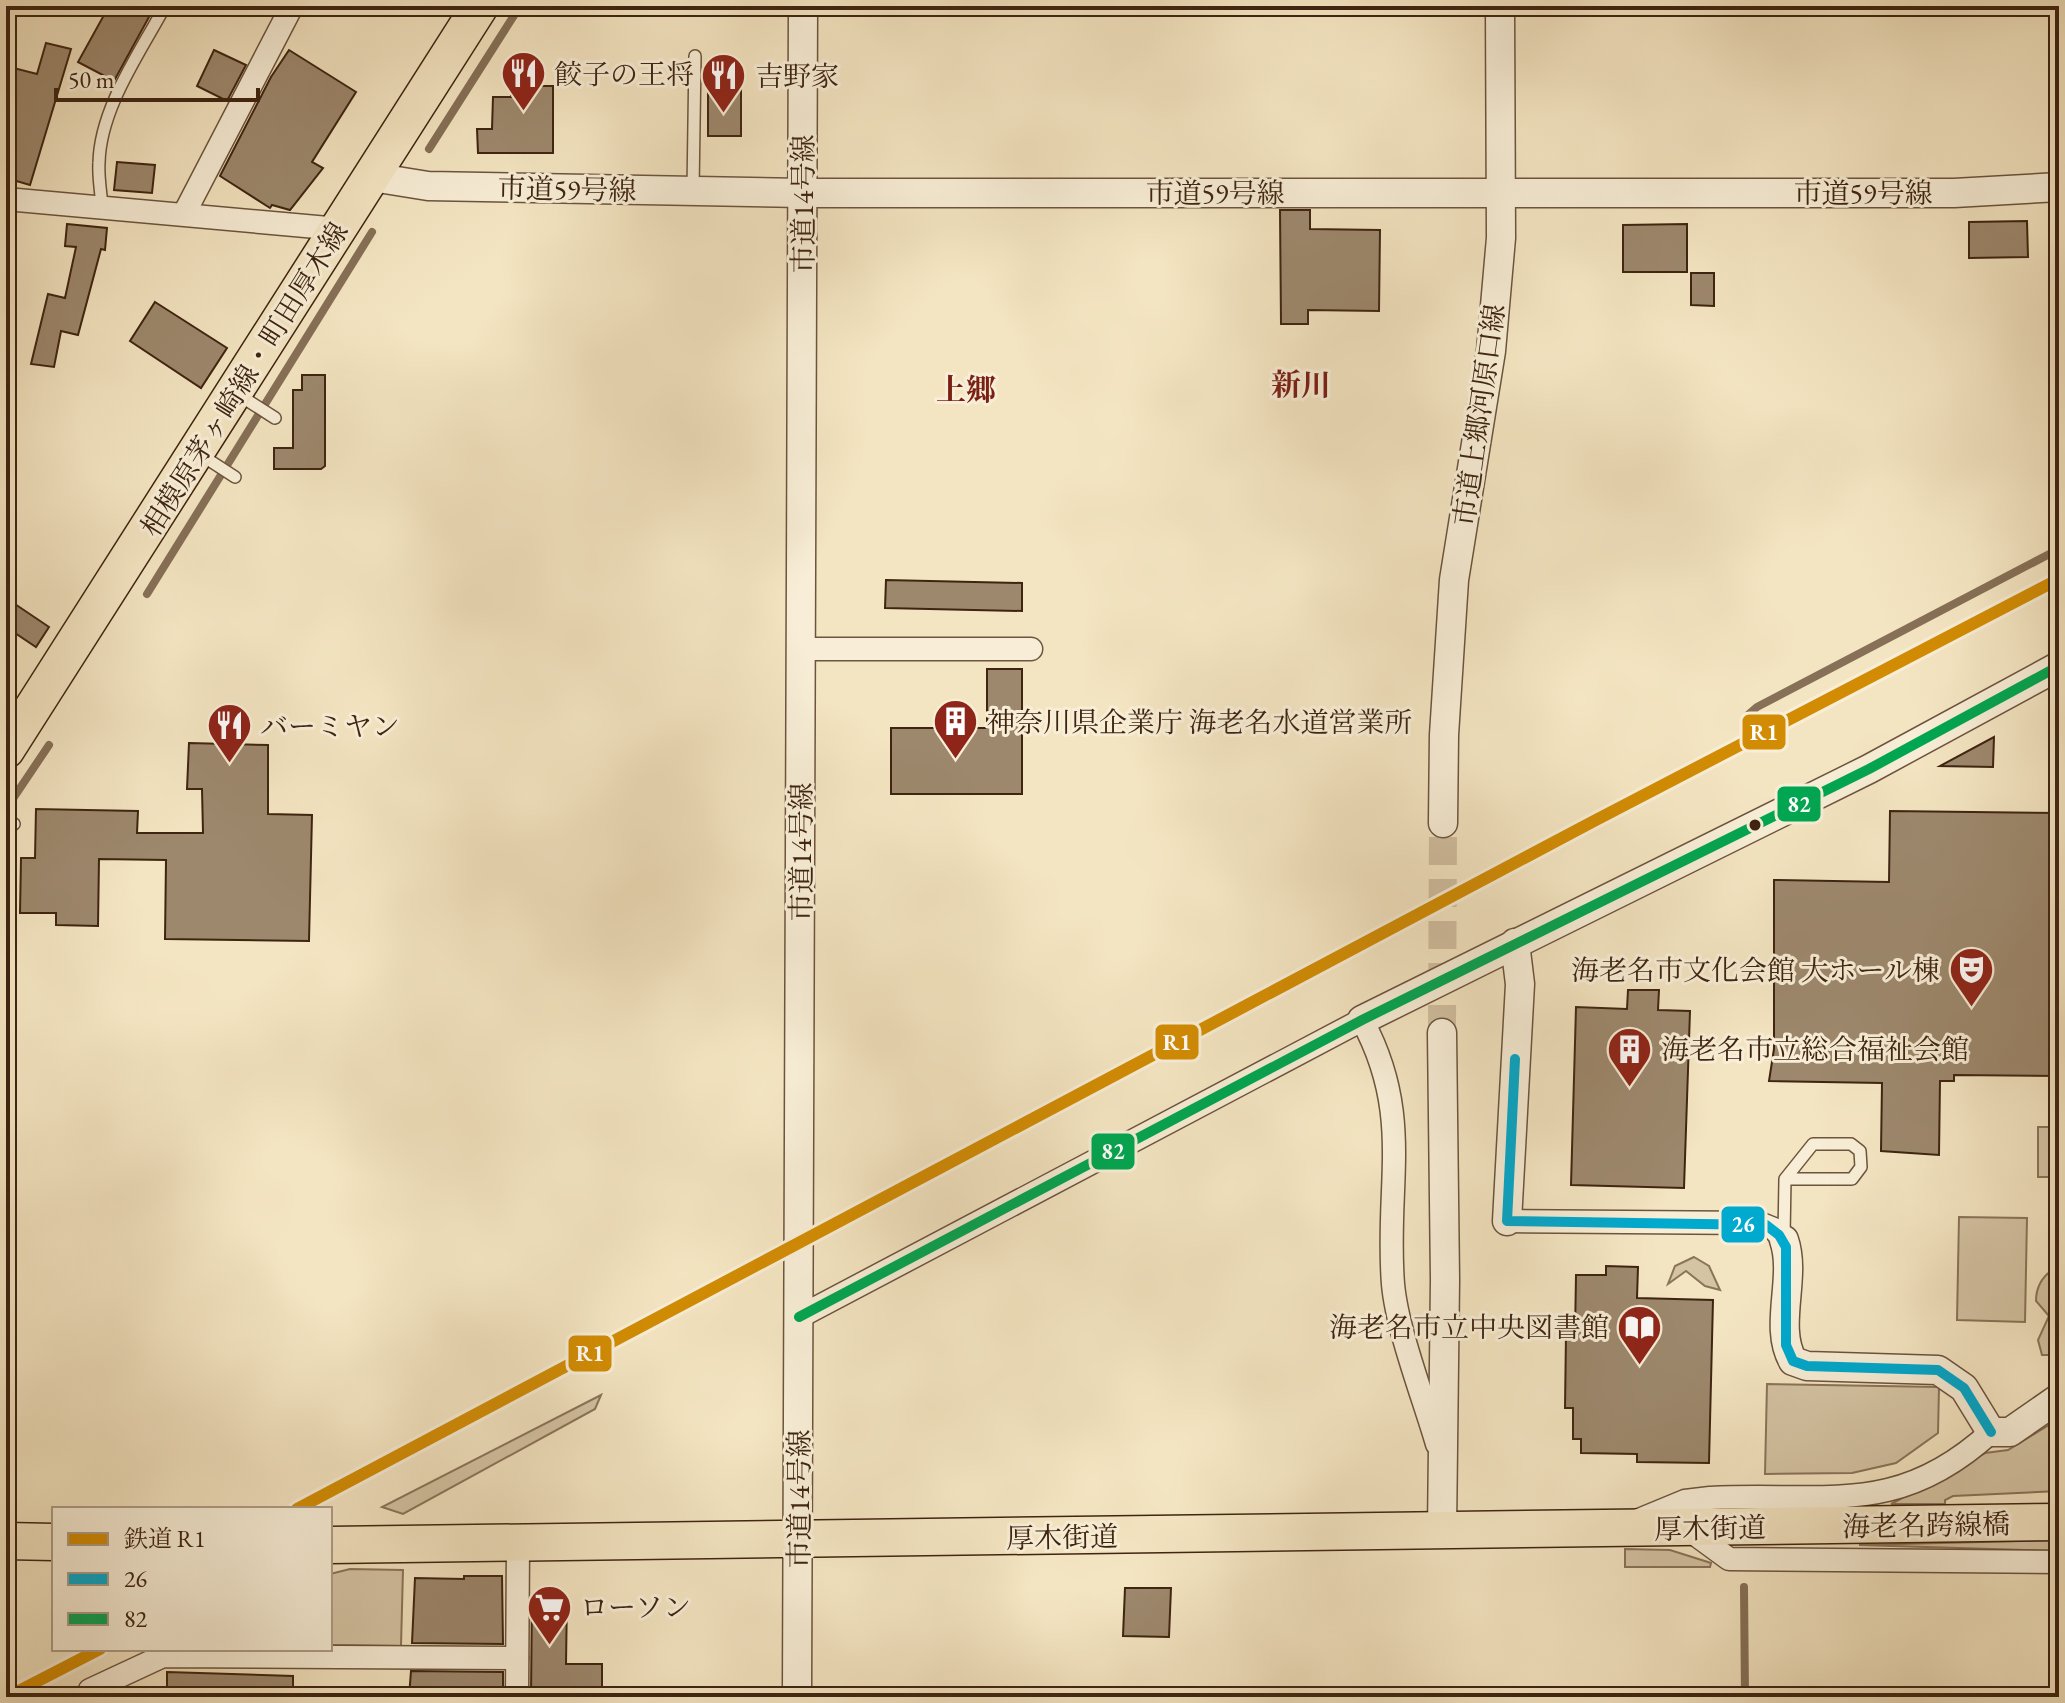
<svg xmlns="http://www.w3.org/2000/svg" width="2065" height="1703" font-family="'EB Garamond','Noto Serif JP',serif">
<rect width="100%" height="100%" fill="#f4e5c2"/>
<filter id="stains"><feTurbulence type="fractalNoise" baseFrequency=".0025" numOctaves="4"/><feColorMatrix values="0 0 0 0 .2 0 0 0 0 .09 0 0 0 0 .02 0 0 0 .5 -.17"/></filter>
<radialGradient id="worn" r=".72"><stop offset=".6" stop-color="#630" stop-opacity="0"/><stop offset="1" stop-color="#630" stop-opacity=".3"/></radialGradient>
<g fill="#d5c4a4" stroke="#8a745a" stroke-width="2">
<rect x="2038" y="1127" width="21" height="50"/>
<polygon points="1959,1217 2027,1218 2025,1322 1957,1320"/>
<polygon points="1694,1257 1709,1266 1720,1290 1705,1286 1686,1271 1668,1284 1675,1266"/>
<path d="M2059 1266V1351L2054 1355H2042L2038 1340 2049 1316 2036 1301C2036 1285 2045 1273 2059 1266Z"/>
<polygon points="1767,1384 1939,1387 1938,1433 1896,1463 1852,1473 1765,1474"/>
<polygon points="601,1395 595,1409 403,1514 382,1507"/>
<polygon points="2059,1419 2059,1491 1953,1496 1945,1500 1945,1504 1891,1504 1985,1453 2008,1450"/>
<polygon points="2059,1540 2059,1551 1859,1545"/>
<polygon points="1625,1549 1670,1550 1711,1563 1710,1567 1625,1567"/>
<polygon points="350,1569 403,1570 401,1646 330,1645 330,1574"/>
</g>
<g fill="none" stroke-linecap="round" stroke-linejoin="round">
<g stroke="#867057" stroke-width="8">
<polyline points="429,149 520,6"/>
<polyline points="147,594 372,232"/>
<polyline points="1745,728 1749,714 1757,707 2059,549"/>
<polyline points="6,809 49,745"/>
<polyline points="1744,1587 1745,1697"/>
</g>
</g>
<g fill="#9d886d" stroke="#3e2411" stroke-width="2">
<polygon points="109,6 155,6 114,81 78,62"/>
<polygon points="46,43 71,49 30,185 6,178 6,66 37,74"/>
<polygon points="214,50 246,65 227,101 197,86"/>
<polygon points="289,50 356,92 312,162 323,168 290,210 272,205 270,208 220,176 271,77"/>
<polygon points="708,81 741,82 741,136 708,136"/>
<polygon points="511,86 553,86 553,153 478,153 477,129 492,129 493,97 511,97"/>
<polygon points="117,162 155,165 152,193 114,190"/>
<polygon points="1280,210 1310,210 1310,229 1380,230 1379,311 1308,310 1308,324 1281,324"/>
<polygon points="2027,221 2028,257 1969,258 1969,222"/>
<polygon points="67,224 107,228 105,250 101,249 78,335 61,331 54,367 31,364 48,294 65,298 76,247 65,246"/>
<polygon points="1687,224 1687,272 1623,272 1623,225"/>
<polygon points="1691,273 1714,273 1714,306 1691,305"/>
<polygon points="155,302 227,348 201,388 130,341"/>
<polygon points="302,375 325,375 325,466 321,469 274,469 274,448 293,448 293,390 302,390"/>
<polygon points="886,580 1022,583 1022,611 885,608"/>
<polygon points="6,598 49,627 36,647 6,627"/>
<polygon points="987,669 1022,669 1022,794 891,794 891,728 987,728"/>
<polygon points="1994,737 1993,767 1940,766"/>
<polygon points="189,743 268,745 268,814 312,815 309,941 165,939 166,860 99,859 98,926 56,925 56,913 20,913 21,858 35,858 36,809 138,811 137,833 203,833 202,789 187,789"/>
<polygon points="1890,811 2059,813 2059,1076 1954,1075 1954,1081 1940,1081 1939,1155 1881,1151 1882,1083 1769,1081 1774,1049 1774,880 1889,882"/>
<polygon points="1628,990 1659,990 1658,1010 1690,1011 1684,1188 1571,1185 1576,1007 1627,1009"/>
<polygon points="1606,1266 1638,1267 1637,1298 1713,1300 1709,1463 1637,1462 1637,1454 1581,1453 1581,1439 1573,1439 1573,1408 1565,1408 1566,1334 1575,1334 1576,1275 1606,1275"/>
<polygon points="464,1576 502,1576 503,1644 412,1643 415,1578 464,1579"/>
<polygon points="1125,1588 1171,1588 1169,1637 1123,1636"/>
<polygon points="532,1595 567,1596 566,1664 602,1664 602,1688 565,1687 565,1697 531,1697"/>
<polygon points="411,1671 503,1672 503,1697 409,1697"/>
<polygon points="167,1672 293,1676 293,1697 167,1697"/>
</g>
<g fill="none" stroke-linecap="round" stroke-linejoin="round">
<polyline stroke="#d0be9f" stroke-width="28" stroke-dasharray="28 14" stroke-linecap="butt" points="1442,1033 1443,823"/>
<defs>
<g id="service">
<polyline points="693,190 695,56"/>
<path d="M102 207C101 192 98 177 99 163 100 108 140 53 165 6"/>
<polyline points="239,395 275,418"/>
<polyline points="198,453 235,477"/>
<polyline points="6,819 14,824"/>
<polyline points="1784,1236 1785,1179 1813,1144 1851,1144 1860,1151 1861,1167 1852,1179 1785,1179"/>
</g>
<g id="minor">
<polyline points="6,199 339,229"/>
<polyline points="184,214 292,6"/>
<polyline points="802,649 1031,649"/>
<polyline points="1507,1221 1759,1223 1774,1229 1784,1240"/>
<path d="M799 1317 1362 1020C1414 1116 1385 1184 1393 1284 1397 1330 1424 1399 1437 1444"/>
<path d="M1639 1520 1685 1501 1710 1498C1826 1492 1897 1518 1991 1432"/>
<polyline points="1688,1529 1729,1559 2059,1562"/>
<polyline points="90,1697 90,1690 163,1656 517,1658"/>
<polyline points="517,1697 518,1544"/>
</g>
<g id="tertiary">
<polyline points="372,177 428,186 803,193 1954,193 2059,187"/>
<polyline points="1443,823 1444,735 1454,580 1491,351 1501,238 1500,6"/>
<polyline points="1362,1020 1869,769 2059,666"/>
<polyline points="1507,1221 1520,984 1515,943"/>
<path d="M1784 1240C1797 1278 1773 1326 1793 1361L1807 1366 1938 1370 1964 1388 1991 1432H2010L2059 1398"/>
<polyline points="1442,1530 1445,1280 1442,1033"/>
<polyline points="797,1697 803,6"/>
</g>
<g id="primary">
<polyline points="6,750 480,6"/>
<polyline points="6,1541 54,1542"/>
<polyline points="330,1545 2059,1522"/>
</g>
</defs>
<use href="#service" stroke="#6c543d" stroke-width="14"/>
<use href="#minor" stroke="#6c543d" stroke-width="25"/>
<use href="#tertiary" stroke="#6c543d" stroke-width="31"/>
<use href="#primary" stroke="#3e2411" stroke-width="39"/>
<use href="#service" stroke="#f8eed7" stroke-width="11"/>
<use href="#minor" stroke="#f8eed7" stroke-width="22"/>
<use href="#tertiary" stroke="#f8eed7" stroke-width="28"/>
<use href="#primary" stroke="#f4e5c2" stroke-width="36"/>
<defs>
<polyline id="bus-1" points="1515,1059 1507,1221 1766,1225 1779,1235 1786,1247 1786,1345 1793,1361 1807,1366 1938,1370 1964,1388 1991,1432"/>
<polyline id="bus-2" points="799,1317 1362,1020 1869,769 2059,666"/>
</defs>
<use href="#bus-1" stroke="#f8eed7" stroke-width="16"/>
<use href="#bus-2" stroke="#f8eed7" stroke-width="16"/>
<use href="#bus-1" stroke="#00a9ce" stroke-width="10"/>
<use href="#bus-2" stroke="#00a651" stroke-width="10"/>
<defs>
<g id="rail-1">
<polyline points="297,1509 1594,821 2059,579"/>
<polyline points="7,1697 100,1649"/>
</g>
</defs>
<use href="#rail-1" stroke="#f8eed7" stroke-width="18"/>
<use href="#rail-1" stroke="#d28c03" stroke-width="12"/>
</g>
<defs>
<symbol id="restaurant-pin" viewBox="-11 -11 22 30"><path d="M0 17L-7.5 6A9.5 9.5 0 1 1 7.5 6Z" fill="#8f2418" stroke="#f8eed7"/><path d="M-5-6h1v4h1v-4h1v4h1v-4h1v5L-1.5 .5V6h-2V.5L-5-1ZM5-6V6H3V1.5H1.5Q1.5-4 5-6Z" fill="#fff"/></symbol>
<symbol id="building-pin" viewBox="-11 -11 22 30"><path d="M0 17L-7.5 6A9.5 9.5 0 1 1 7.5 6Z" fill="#8f2418" stroke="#f8eed7"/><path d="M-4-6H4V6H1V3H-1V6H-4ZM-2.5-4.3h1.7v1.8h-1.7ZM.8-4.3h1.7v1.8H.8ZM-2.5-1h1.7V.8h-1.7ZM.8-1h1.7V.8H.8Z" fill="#fff"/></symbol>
<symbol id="theatre-pin" viewBox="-11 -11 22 30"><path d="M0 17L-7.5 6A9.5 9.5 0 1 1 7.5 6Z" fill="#8f2418" stroke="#f8eed7"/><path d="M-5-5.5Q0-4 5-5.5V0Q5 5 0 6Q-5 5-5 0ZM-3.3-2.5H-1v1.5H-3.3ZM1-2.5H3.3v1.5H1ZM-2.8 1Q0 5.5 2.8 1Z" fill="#fff"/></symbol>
<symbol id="library-pin" viewBox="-11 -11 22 30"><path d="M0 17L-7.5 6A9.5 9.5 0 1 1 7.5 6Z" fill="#8f2418" stroke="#f8eed7"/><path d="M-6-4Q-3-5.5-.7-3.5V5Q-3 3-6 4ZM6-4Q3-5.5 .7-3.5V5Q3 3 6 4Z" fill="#fff"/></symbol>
<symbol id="supermarket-pin" viewBox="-11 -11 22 30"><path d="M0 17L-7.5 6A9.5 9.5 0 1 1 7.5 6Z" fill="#8f2418" stroke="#f8eed7"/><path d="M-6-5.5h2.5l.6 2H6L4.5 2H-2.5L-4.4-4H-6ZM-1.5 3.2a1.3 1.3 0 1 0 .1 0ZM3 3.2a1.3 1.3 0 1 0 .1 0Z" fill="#fff"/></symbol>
</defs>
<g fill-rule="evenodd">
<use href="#restaurant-pin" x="498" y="48" width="51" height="69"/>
<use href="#restaurant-pin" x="698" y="50" width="51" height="69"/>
<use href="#building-pin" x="930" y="696" width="51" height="69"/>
<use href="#restaurant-pin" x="204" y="700" width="51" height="69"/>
<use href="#theatre-pin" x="1946" y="944" width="51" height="69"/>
<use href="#building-pin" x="1604" y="1024" width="51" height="69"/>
<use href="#library-pin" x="1614" y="1302" width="51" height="69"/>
<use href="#supermarket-pin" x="524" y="1582" width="51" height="69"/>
</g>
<circle fill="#3e2411" stroke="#f8eed7" stroke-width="3" cx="1755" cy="825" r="7"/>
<g text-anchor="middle" stroke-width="6" stroke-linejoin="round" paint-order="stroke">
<g font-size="28" fill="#3e2411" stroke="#f8eed7" text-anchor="start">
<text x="554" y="84">餃子の王将</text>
<text x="755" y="86">吉野家</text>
<text x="987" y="732">神奈川県企業庁 海老名水道営業所</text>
<text x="260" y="736">バーミヤン</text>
<text x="1940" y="980" text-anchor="end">海老名市文化会館 大ホール棟</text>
<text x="1661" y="1059">海老名市立総合福祉会館</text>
<text x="1609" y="1337" text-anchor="end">海老名市立中央図書館</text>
<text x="580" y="1617">ローソン</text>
</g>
<g font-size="28" fill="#3e2411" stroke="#f8eed7">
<text transform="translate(567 189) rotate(1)" y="10">市道59号線</text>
<text x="1215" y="203">市道59号線</text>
<text x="1863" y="203">市道59号線</text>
<text transform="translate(803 204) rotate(-90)" y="10">市道14号線</text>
<text transform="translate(244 379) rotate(-58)" y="10">相模原茅ヶ崎線・町田厚木線</text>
<text transform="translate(1479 415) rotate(-82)" y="10">市道上郷河原口線</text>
<text transform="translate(801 852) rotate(-90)" y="10">市道14号線</text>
<text transform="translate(799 1499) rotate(-90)" y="10">市道14号線</text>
<text transform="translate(1926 1525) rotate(-1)" y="10">海老名跨線橋</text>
<text transform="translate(1710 1528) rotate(-1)" y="10">厚木街道</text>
<text transform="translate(1062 1537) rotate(-1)" y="10">厚木街道</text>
</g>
<g font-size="30" font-weight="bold" fill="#7a1f14" stroke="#f8eed7">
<text x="1301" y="395">新川</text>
<text x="966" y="400">上郷</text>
</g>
</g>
<g stroke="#f8eed7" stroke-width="3">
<rect x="1741" y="713" width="46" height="38" rx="8" fill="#d28c03"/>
<rect x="1776" y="785" width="46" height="38" rx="8" fill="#00a651"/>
<rect x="1154" y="1023" width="46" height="38" rx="8" fill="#d28c03"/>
<rect x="1090" y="1132" width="46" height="39" rx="8" fill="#00a651"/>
<rect x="1720" y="1205" width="46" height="39" rx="8" fill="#00a9ce"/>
<rect x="567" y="1334" width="46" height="39" rx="8" fill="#d28c03"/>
</g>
<g font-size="22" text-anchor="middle" font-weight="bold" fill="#fff">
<text x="1764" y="740">R1</text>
<text x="1799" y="812">82</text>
<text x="1177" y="1050">R1</text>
<text x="1113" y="1159">82</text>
<text x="1743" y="1232">26</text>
<text x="590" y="1361">R1</text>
</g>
<rect width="2065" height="1703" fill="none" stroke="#f4e5c2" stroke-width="32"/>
<rect x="8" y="8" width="2049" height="1687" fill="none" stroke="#3e2411" stroke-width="4"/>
<rect x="16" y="16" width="2033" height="1671" fill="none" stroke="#3e2411" stroke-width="2"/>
<rect x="52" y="1507" width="280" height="144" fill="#f8eed7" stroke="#ae9d88" stroke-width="2"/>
<rect x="68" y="1533" width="40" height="12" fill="#d28c03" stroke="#ae9d88" stroke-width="2"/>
<text x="124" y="1547" font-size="24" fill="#3e2411">鉄道 R1</text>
<rect x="68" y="1573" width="40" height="12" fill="#00a9ce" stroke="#ae9d88" stroke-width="2"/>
<text x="124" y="1587" font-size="24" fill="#3e2411">26</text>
<rect x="68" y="1613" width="40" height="12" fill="#00a651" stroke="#ae9d88" stroke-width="2"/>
<text x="124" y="1627" font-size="24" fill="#3e2411">82</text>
<path d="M56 88v12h202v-12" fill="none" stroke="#3e2411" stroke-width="4"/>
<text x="68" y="88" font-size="24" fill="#3e2411" stroke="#f8eed7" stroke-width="6" paint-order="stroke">50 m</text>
<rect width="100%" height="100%" filter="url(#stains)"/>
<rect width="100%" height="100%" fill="url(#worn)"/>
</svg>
